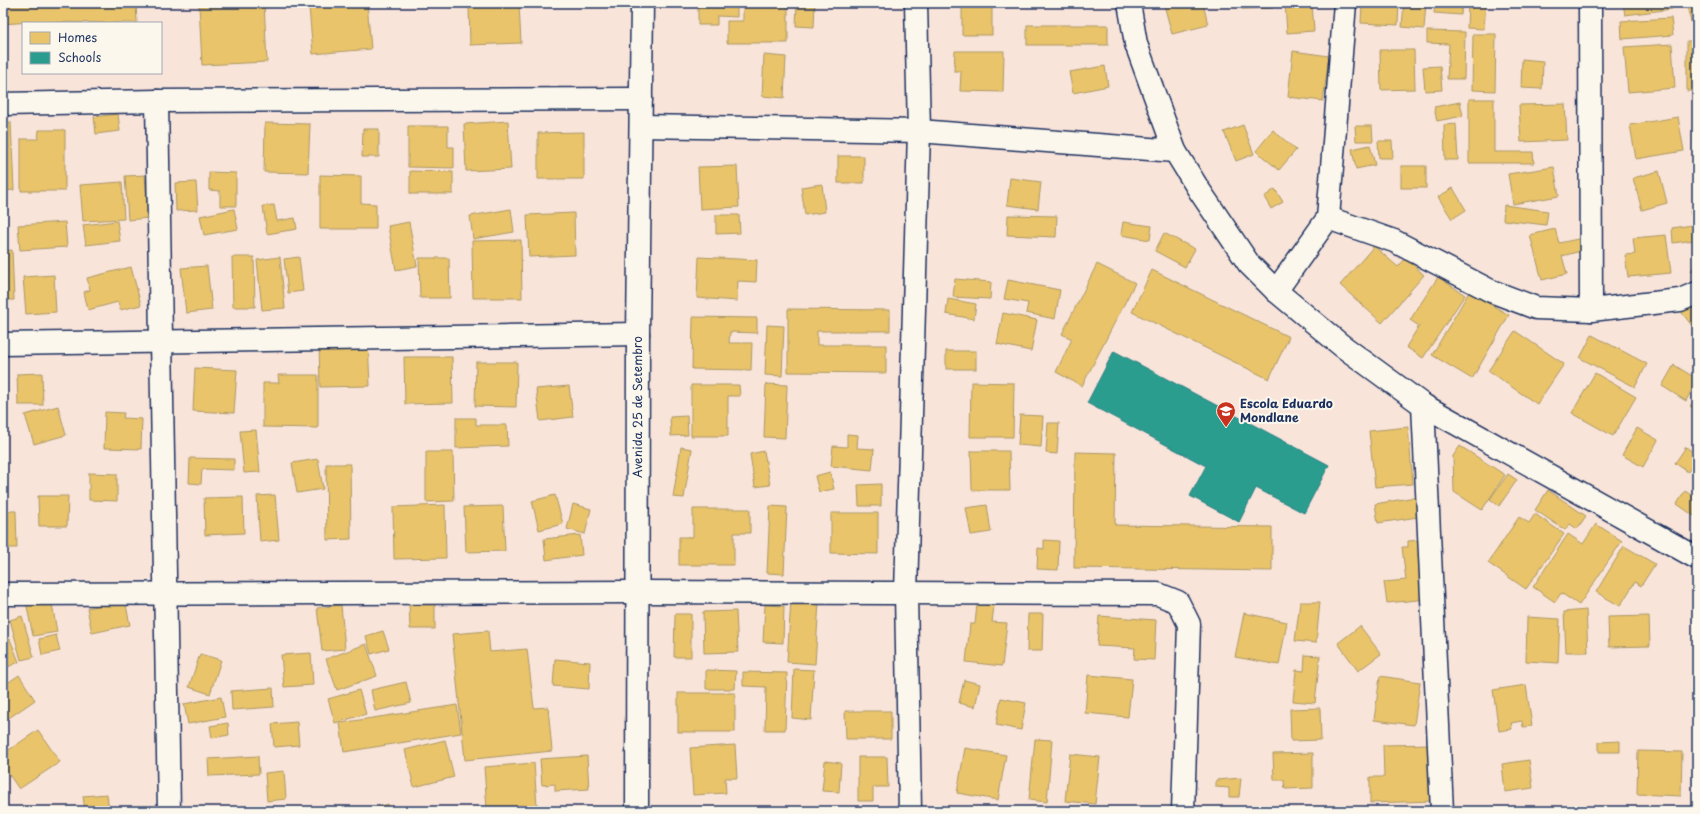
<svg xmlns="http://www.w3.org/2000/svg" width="1700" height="814" font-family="'Playpen Sans',sans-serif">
<rect width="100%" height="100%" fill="#f9e4da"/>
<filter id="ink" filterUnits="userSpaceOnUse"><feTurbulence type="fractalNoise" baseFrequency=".025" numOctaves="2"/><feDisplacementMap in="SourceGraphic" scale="8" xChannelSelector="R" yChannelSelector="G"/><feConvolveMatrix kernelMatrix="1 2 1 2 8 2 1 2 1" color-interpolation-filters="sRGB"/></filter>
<g filter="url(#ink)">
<g fill="#e9c46a" stroke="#ab9766">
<polygon points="3,3 136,3 137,23 30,22 3,24"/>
<polygon points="232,3 264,3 267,62 202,65 199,5"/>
<polygon points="355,3 367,3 371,49 313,54 309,7"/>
<polygon points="698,3 737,3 737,17 717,16 717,25 698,25"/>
<polygon points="743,3 788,3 788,43 727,43 727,21 743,21"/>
<polygon points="797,3 815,3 814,27 796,26"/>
<rect x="962" y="3" width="30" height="32"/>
<polygon points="1171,3 1203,3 1208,25 1172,34 1164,5"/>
<polygon points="1242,3 1273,3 1273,8 1242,9"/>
<polygon points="1285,3 1312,3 1314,31 1287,33"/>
<polygon points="1362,3 1399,3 1398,25 1361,23"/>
<polygon points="1404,3 1426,3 1424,29 1402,27"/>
<polygon points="1435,3 1462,3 1461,15 1434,13"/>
<polygon points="1468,3 1486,3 1484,29 1467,28"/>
<polygon points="1623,3 1671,3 1672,9 1625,15"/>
<polygon points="1686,3 1697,3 1697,28 1693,29"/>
<polygon points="519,4 521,43 470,45 469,7"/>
<polygon points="1671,18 1673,35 1622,39 1621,21"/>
<rect x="1027" y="25" width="81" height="20"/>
<polygon points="1427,31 1465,32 1464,79 1447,79 1449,44 1427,43"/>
<polygon points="1473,34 1496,34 1495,91 1472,90"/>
<rect x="1687" y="41" width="10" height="50"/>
<polygon points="1672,44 1675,88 1628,92 1624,47"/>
<polygon points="1380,50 1414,50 1415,89 1381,90"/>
<polygon points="955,51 1004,51 1003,92 960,91 961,71 954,71"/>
<polygon points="1293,51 1329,56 1323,101 1288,97"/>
<polygon points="764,55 786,57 784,98 762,96"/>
<polygon points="1522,59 1543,61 1542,89 1521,88"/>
<polygon points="1105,66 1108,86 1073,93 1069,72"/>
<polygon points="1440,66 1442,90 1425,91 1423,67"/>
<polygon points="1469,99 1494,99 1494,152 1533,152 1534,163 1469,163"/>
<polygon points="1460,102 1463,116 1437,121 1434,107"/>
<polygon points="1565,104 1567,140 1521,142 1519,105"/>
<polygon points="118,114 120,131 96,134 94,117"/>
<polygon points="1678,117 1684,151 1636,159 1630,125"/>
<polygon points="508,121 511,169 466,171 464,124"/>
<polygon points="11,122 14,190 3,191 3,123"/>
<polygon points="265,123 310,124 308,173 264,172"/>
<polygon points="1456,124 1458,160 1445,160 1444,125"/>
<polygon points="1243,125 1254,154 1236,161 1224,132"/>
<polygon points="408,126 448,126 448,147 454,147 454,168 408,167"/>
<polygon points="1355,126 1372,126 1373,141 1356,141"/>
<polygon points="363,129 379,129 379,157 362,157"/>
<polygon points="39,130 65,130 65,191 21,191 21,139 38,139"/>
<polygon points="1273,130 1296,150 1279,170 1256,151"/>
<polygon points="584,132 584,179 538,179 538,133"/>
<polygon points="1378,141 1392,141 1393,158 1379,158"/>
<polygon points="1370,145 1375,165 1356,169 1352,149"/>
<rect x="838" y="156" width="26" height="27"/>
<polygon points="737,166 739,207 700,209 698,167"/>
<rect x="1401" y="166" width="25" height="22"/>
<polygon points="1554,167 1559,196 1513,204 1508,174"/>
<polygon points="410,171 453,172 453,194 410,194"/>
<polygon points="1659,171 1667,203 1642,210 1633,178"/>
<polygon points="209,172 236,173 236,206 220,206 220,191 209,190"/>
<polygon points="145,175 148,218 128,220 125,176"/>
<polygon points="320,175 361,176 361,203 376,204 376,229 320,229"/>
<polygon points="1010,178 1041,182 1038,209 1007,205"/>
<polygon points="122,182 124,219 83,221 80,185"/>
<polygon points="196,182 198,210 176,211 175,183"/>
<polygon points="822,184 825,212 805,215 801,187"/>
<polygon points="1453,188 1466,210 1452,219 1438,197"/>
<polygon points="1275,189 1283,202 1271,209 1264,197"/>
<polygon points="274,205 277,221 295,218 297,229 267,234 263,206"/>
<polygon points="1504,205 1548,211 1546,225 1503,220"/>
<polygon points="234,209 238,229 204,235 200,216"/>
<polygon points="511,209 514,232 473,239 470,216"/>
<polygon points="1697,209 1697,222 1693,223 1690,211"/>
<polygon points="574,213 575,255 529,257 527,215"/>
<polygon points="716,215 739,215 740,233 716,234"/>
<polygon points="1008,215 1057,216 1056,237 1007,235"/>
<polygon points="117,221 120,241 86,245 83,225"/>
<polygon points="65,222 67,247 20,250 18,225"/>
<polygon points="409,222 417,266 396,270 388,226"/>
<polygon points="1123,222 1152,226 1150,240 1121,235"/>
<polygon points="1692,225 1694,240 1673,243 1672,228"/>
<polygon points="1555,229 1559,243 1578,239 1581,251 1562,256 1567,274 1542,280 1530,235"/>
<polygon points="1164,233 1195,249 1185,267 1155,251"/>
<polygon points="1666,235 1671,273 1628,277 1625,255 1635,254 1633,238"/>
<polygon points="521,240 522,298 473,298 472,241"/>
<polygon points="1374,246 1398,267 1406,258 1424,275 1382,323 1340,285"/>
<polygon points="12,250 14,300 3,300 3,251"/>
<polygon points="232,257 254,257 255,307 233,307"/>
<polygon points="280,257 285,308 262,310 257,260"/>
<polygon points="299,257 303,291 288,293 284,259"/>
<polygon points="699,257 757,260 756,282 738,281 737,301 697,298"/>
<polygon points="419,258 449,258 450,298 420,298"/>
<polygon points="1697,262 1697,275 1691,271"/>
<polygon points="1097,264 1135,283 1082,386 1056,372 1072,339 1062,334"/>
<polygon points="207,266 212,310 186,313 181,268"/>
<polygon points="131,267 141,305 120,310 118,302 88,310 84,292 90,290 87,278"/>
<polygon points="1152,270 1289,337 1269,379 1132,312"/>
<polygon points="54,275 56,312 26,314 23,277"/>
<polygon points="1438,277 1465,295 1423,358 1406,347 1419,326 1410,320"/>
<polygon points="955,279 991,282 990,299 953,297"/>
<polygon points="1008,280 1060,290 1055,319 1026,313 1028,303 1004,299"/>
<polygon points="1469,292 1509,315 1472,379 1432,355"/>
<polygon points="948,299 976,304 974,319 946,314"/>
<polygon points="1697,300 1697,332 1682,313"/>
<polygon points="788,309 890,310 890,331 817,331 817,345 886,345 886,373 788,372"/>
<polygon points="1003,313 1037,320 1031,351 997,344"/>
<polygon points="693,317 757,318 757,333 730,332 729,343 752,343 751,370 692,369"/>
<polygon points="767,325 784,326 782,376 765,375"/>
<polygon points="1515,331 1564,364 1537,404 1488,371"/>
<polygon points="1592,335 1647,364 1635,387 1580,358"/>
<polygon points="368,341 370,386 320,387 319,342"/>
<rect x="946" y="351" width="30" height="18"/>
<polygon points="404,357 452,357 453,403 405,404"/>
<polygon points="476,362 517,362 516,407 475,406"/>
<polygon points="1674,365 1697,379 1686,401 1662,386"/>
<polygon points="195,368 237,370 234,413 193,411"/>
<polygon points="42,373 43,405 18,405 17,374"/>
<polygon points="1595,373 1636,397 1613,436 1572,413"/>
<polygon points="278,375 318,375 318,428 263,427 263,383 279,383"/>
<polygon points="971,382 1014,383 1013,437 970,437"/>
<polygon points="766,384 787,385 785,438 764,437"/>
<polygon points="691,385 739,385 740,396 728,396 728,436 691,436"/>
<polygon points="569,386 573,417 540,421 536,389"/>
<polygon points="1697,398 1697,411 1690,406"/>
<polygon points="58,406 66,435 34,444 25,415"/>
<polygon points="105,412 124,413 123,418 142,419 141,449 104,448"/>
<polygon points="1020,415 1043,416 1041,447 1018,445"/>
<polygon points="687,416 688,435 671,436 670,417"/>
<polygon points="456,418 476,418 476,425 507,425 508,446 456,448"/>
<polygon points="1048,423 1059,423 1057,454 1046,453"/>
<polygon points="1408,427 1413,484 1375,487 1369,431"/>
<polygon points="1637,428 1658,440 1643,467 1622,455"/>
<polygon points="256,430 260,472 244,473 240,431"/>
<polygon points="847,434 858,435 857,448 874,449 872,470 831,466 833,446 847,447"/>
<polygon points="1460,446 1505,475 1482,510 1454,492 1453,456"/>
<polygon points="681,447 692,449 684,498 673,497"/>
<polygon points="1686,447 1697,455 1697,458 1688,472 1675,463"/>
<polygon points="764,451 770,485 755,487 750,454"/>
<polygon points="971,451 1009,451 1010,490 972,490"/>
<polygon points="426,452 453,452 454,501 426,502"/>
<polygon points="1075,452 1116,453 1115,525 1272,527 1272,571 1074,568"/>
<polygon points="190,458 234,459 234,470 202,469 201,484 189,483"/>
<polygon points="318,459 323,489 297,493 292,463"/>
<polygon points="326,464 350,464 351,539 327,540"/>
<polygon points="830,472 834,489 819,492 815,476"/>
<polygon points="89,473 117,474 117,501 89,500"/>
<polygon points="1508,474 1517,480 1499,506 1490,499"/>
<polygon points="881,484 881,506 859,506 858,485"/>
<polygon points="1548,490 1586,516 1577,529 1570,524 1565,530 1535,510"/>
<polygon points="1685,491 1697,499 1697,518 1677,504"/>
<polygon points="275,495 279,540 260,542 257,496"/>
<polygon points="555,495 563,524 539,530 532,501"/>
<polygon points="38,496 68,496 67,526 39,526"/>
<polygon points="243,497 244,533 205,535 204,498"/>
<polygon points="1415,497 1418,517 1378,523 1375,504"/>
<polygon points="573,504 591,509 585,534 567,529"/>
<polygon points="445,505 446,558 394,559 393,507"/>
<polygon points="987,505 991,532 971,535 966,508"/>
<polygon points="503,506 505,551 466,552 464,507"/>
<polygon points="770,506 787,507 784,574 767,573"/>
<polygon points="693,509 750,509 750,533 734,533 734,565 679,565 679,537 693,537"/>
<polygon points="3,511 16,511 17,548 3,548"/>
<polygon points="831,513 878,513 878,554 831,553"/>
<polygon points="1535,514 1564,534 1526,589 1488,563 1519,517 1529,523"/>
<polygon points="1596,524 1622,541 1579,605 1561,593 1555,602 1533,587 1568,534 1583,544"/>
<polygon points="580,535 582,555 546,560 544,539"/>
<polygon points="1044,540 1059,541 1058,570 1037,569 1038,548 1044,549"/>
<polygon points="1422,540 1428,599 1387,603 1384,582 1406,580 1402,547 1408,547 1408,541"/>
<polygon points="1624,546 1655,564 1641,586 1635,582 1620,606 1596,592"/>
<polygon points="51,598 57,632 33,636 26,602"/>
<polygon points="125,600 130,625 92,633 87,608"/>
<polygon points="791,600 819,602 815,664 787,662"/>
<polygon points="1300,602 1320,602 1316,643 1295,641"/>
<polygon points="409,603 435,603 435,629 410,629"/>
<polygon points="977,604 994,606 992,622 1007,623 1002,666 966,662 970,624 975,624"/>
<polygon points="341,605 345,649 322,651 317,608"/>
<polygon points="765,605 784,606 783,643 763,642"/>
<polygon points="1586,610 1588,652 1566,652 1564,612"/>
<polygon points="736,611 738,652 704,653 703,612"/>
<polygon points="1244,613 1287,622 1279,665 1235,657"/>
<polygon points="675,614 691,614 691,657 674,657"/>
<polygon points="1028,614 1043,614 1042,651 1027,651"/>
<polygon points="22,616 34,657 21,660 10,620"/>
<polygon points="1099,616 1156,620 1154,660 1134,659 1135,648 1097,646"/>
<polygon points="1649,616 1650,646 1609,647 1608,617"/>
<polygon points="1527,617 1560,619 1558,663 1526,661"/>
<polygon points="1360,626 1381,654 1358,671 1338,643"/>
<polygon points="383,631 389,649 371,654 366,636"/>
<polygon points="488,631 490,652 527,649 534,708 548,707 552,751 465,760 452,634"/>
<polygon points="56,635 60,651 42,655 39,639"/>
<polygon points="10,639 19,662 3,669 3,642"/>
<polygon points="366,644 377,676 337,690 326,659"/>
<polygon points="311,653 313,685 284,687 281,655"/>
<polygon points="200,654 221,660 210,694 189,687"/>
<polygon points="1305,655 1320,656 1315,703 1293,701 1296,670 1304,671"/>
<polygon points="555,659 590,662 589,689 553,686"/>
<polygon points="794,669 814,670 811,720 792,718"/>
<polygon points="706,670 736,671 735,689 706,689"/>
<polygon points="743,672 787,673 785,730 765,730 766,687 743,686"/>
<polygon points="19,675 35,700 3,722 3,686"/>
<polygon points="1088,675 1132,679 1128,717 1085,713"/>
<polygon points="1380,676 1420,682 1414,725 1374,720"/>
<polygon points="964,680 980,684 975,707 959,703"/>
<polygon points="406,682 411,703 375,711 371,690"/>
<polygon points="1526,685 1532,726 1523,727 1522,721 1511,723 1512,729 1499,731 1493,690"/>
<polygon points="273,688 274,707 232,710 231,691"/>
<polygon points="359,690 366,714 335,723 328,699"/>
<rect x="678" y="693" width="57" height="39"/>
<polygon points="221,697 225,717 188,724 184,704"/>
<polygon points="1001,698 1026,703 1021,730 996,725"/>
<polygon points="457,705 461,733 344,752 340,723"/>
<polygon points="1320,708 1321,740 1291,741 1290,709"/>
<polygon points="845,711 891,711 891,739 846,739"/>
<polygon points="297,722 299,745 274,747 272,724"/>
<polygon points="228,723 229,735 212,738 210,726"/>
<polygon points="38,730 60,762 19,789 3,766 3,754"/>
<polygon points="1035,739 1052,740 1047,802 1029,800"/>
<polygon points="445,740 454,777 414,787 405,750"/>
<polygon points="1620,741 1620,752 1599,752 1599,742"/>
<polygon points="1433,744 1435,801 1370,803 1370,777 1384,777 1383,745"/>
<polygon points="735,745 737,778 725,778 726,793 693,795 690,748"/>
<polygon points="965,748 1006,755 998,800 957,793"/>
<polygon points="1638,751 1682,752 1681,796 1637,794"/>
<polygon points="1313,753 1313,788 1285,789 1284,780 1274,780 1273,754"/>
<polygon points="1070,754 1100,757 1095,804 1065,801"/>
<polygon points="258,756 259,774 209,776 208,759"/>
<polygon points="587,756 589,789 555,791 555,784 542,785 540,759"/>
<polygon points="858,757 887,757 888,787 873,787 873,801 858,801"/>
<polygon points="1529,760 1533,788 1505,792 1502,764"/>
<polygon points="825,761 841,763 839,792 822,791"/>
<polygon points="534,763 537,806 487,809 484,767"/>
<polygon points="284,771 286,799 267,801 265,773"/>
<polygon points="1241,778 1239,797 1229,797 1229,788 1216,787 1216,780"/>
<polygon points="107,794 109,811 85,811 83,796"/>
<polygon points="3,804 8,811 3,811"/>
<polygon points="388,804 390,811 374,811 373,809"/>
</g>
<polygon fill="#2a9d8f" stroke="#267c80" points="1114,351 1329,465 1304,513 1256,488 1239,522 1190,496 1206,466 1087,403"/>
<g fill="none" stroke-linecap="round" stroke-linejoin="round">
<defs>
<g id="street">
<polyline points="1129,3 1136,44 1175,151 1199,190 1249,264 1276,291 1341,345 1423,405 1697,558"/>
<polyline points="1590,3 1591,310"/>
<polyline points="157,101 169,811"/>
<polyline points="3,104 157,101 641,99"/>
<polyline points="641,126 919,131 1175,151"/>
<polyline points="1328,218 1394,241 1491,291 1536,308 1591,310 1680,300 1697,293"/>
<polyline points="1276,291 1328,218 1345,3"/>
<polyline points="3,344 638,334"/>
<polyline points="1423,405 1442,811"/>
<polyline points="3,594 638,592 1158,594 1178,602 1189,624 1183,811"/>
<polyline points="910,811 906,593 919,131 916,3"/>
</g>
<polyline id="secondary" points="637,811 638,334 642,3"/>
</defs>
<use href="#street" stroke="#1b2f5e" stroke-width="25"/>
<use href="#secondary" stroke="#1b2f5e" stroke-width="25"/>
<use href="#street" stroke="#fbf7ec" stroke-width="22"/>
<use href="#secondary" stroke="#fbf7ec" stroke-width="22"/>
</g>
</g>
<defs>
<symbol id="school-pin" viewBox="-11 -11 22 30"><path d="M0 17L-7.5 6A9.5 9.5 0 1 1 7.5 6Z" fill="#c8321e" stroke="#fbf7ec"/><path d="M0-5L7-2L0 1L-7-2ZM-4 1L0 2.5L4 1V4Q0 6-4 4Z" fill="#fff"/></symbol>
</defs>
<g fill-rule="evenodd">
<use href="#school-pin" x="1215" y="400" width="22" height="30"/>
</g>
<g text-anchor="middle" stroke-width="4" stroke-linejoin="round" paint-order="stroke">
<g font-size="12" font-weight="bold" fill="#1b2f5e" stroke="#fbf7ec" text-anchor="start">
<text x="1240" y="408">Escola Eduardo<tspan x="1240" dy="14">Mondlane</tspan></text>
</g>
<g font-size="12" fill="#1b2f5e" stroke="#fbf7ec">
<text transform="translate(638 407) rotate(-90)" y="4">Avenida 25 de Setembro</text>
</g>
</g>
<rect width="1700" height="814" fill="none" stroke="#fbf7ec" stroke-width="16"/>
<rect x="8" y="8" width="1684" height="798" fill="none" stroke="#1b2f5e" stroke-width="1.5" filter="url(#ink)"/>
<rect x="22" y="22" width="140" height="52" fill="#fbf7ec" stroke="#a1a7b3"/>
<rect x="30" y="32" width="20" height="12" fill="#e9c46a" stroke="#a1a7b3"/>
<text x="58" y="42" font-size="12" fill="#1b2f5e">Homes</text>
<rect x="30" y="52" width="20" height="12" fill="#2a9d8f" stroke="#a1a7b3"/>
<text x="58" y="62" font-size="12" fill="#1b2f5e">Schools</text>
</svg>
